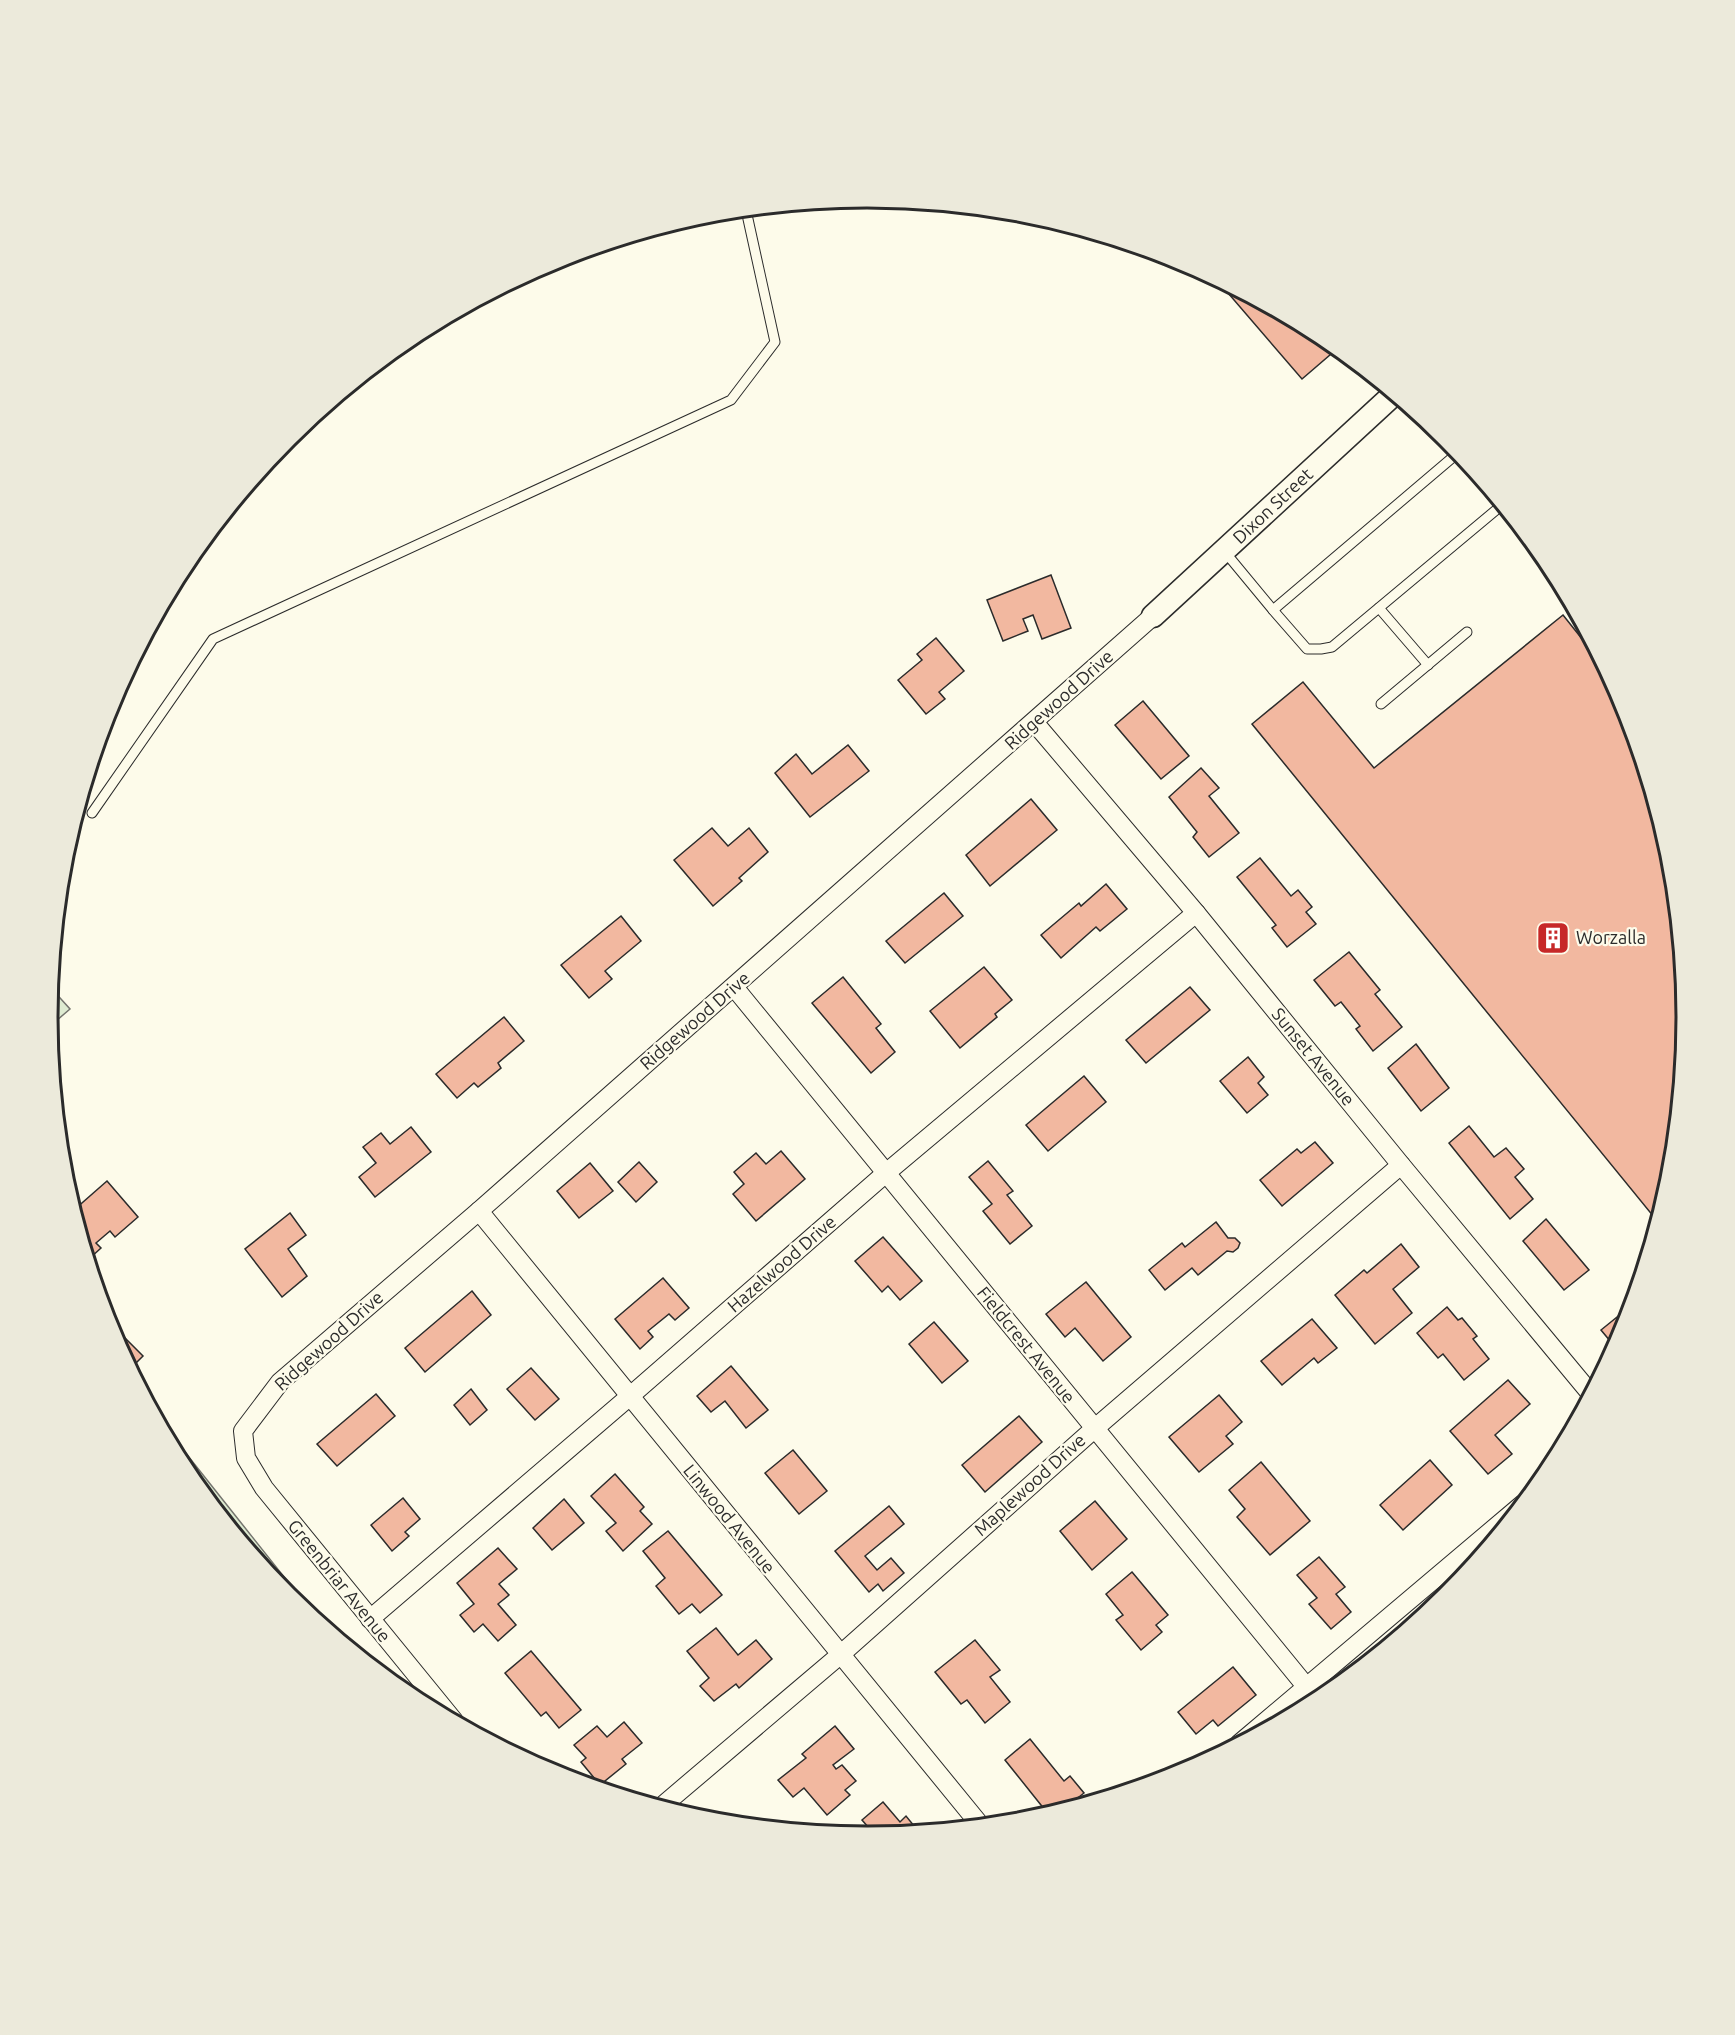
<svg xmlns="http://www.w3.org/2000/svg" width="1735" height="2035" font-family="Ubuntu,sans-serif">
<rect width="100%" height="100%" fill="#fdfbea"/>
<g fill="#deebd1" stroke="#74746e" stroke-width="1.5">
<polygon points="51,988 70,1009 49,1027"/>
<polygon points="174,1439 188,1456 323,1626 288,1597 186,1473 170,1442"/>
</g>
<g fill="#f2b8a0" stroke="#2b2b2b" stroke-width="1.5">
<polygon points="1216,279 1323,336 1338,348 1302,379"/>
<polygon points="1051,575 1071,628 1042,639 1033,615 1023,619 1028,631 1003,641 987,600"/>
<polygon points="1563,615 1606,669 1625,704 1671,858 1687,1018 1671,1178 1658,1222 1252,724 1303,682 1374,768"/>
<polygon points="936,638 964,671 939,692 945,699 926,714 898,680 922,660 917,654"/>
<polygon points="1143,701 1189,756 1161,779 1115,725"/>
<polygon points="848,745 869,771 810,817 775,773 796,754 812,774"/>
<polygon points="1201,768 1219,788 1209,796 1239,833 1209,857 1193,837 1197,832 1169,797"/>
<polygon points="1031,799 1057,830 990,886 966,855"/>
<polygon points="712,828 728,846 749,828 768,852 739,878 742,881 713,906 674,860"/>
<polygon points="1260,858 1291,896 1298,890 1312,907 1306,912 1316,924 1287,947 1272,928 1276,925 1237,877"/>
<polygon points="1106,884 1127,909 1100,931 1096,927 1061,958 1041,935 1079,903 1081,906"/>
<polygon points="944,893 963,916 905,963 886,941"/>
<polygon points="621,916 641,941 605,971 612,979 589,998 561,965"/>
<polygon points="1349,952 1380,990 1375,994 1402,1027 1373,1051 1356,1029 1360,1026 1341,1002 1335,1006 1314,980"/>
<polygon points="984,967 1012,1000 995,1014 997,1017 960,1048 930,1011"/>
<polygon points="843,977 881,1024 876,1028 895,1052 871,1073 812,1003"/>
<polygon points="1190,987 1210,1010 1146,1063 1126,1040"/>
<polygon points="504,1017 524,1041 498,1063 501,1068 478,1087 474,1083 457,1098 436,1074"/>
<polygon points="1416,1044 1449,1088 1421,1111 1388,1068"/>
<polygon points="1248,1057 1264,1077 1258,1083 1268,1095 1247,1113 1220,1081"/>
<polygon points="1084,1076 1106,1102 1048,1151 1026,1125"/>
<polygon points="1469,1126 1494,1157 1506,1148 1524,1169 1515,1177 1533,1199 1510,1219 1449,1143"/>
<polygon points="411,1127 431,1152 375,1197 359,1177 376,1163 363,1147 381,1133 390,1144"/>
<polygon points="1315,1142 1333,1163 1282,1206 1260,1180 1297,1149 1301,1153"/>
<polygon points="781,1151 805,1179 756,1221 733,1194 744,1184 734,1172 756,1153 766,1164"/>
<polygon points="988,1161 1013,1191 1007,1195 1032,1226 1010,1244 983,1211 992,1204 969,1177"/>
<polygon points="639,1162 657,1182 636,1202 618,1182"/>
<polygon points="590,1163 613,1191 579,1218 557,1191"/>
<polygon points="107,1181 138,1217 115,1237 110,1231 96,1243 101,1248 89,1259 74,1210"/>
<polygon points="290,1213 306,1235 288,1249 307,1276 282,1297 245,1249"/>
<polygon points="1546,1219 1589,1270 1564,1290 1523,1241"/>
<polygon points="1216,1222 1228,1238 1235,1238 1240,1243 1238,1248 1233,1252 1227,1251 1198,1275 1192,1268 1165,1290 1149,1270 1182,1243 1185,1247"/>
<polygon points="883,1237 922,1281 900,1300 888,1286 882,1292 855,1261"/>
<polygon points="1401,1244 1419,1267 1393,1289 1412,1313 1375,1344 1335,1295 1364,1270 1367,1273"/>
<polygon points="663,1278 689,1308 675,1320 669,1314 648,1331 653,1337 640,1349 615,1319"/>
<polygon points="1086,1282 1131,1337 1103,1361 1075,1328 1065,1337 1046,1314"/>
<polygon points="472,1291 491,1315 425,1372 405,1348"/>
<polygon points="1447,1307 1458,1320 1462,1318 1477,1336 1473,1339 1489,1359 1464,1380 1443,1354 1438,1358 1417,1333"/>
<polygon points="1627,1309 1630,1312 1624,1331 1616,1348 1601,1330"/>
<polygon points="1312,1319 1337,1348 1318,1363 1314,1358 1282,1385 1261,1361"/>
<polygon points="108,1321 143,1356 130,1369 110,1331"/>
<polygon points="934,1322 968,1361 942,1383 909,1344"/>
<polygon points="731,1366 768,1410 746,1428 725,1401 711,1412 697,1396"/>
<polygon points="531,1368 559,1399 535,1420 507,1389"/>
<polygon points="1508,1380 1530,1404 1495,1435 1512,1454 1488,1474 1450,1431"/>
<polygon points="471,1389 487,1410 470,1425 454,1405"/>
<polygon points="376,1394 395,1416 337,1466 317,1444"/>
<polygon points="1219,1395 1242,1422 1226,1436 1233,1444 1199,1472 1169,1437"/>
<polygon points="1019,1416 1042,1442 985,1492 962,1465"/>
<polygon points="793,1450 827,1491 799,1514 765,1473"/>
<polygon points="1430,1460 1452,1485 1403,1530 1380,1505"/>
<polygon points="1261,1462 1310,1521 1270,1555 1237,1517 1245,1509 1229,1490"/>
<polygon points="615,1474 644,1507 640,1511 652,1524 623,1551 606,1531 616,1523 591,1496"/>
<polygon points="403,1498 420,1519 405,1532 409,1536 392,1551 371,1525"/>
<polygon points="564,1499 584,1523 552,1550 533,1528"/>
<polygon points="1095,1501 1127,1539 1092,1570 1060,1531"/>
<polygon points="889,1506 904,1524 865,1556 877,1570 891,1558 904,1573 883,1591 878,1584 869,1592 835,1551"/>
<polygon points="668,1531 722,1595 700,1613 692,1604 679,1614 656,1586 665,1578 643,1551"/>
<polygon points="498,1548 517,1569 499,1584 509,1595 498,1604 516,1625 498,1641 483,1624 474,1632 460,1615 474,1604 457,1583"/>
<polygon points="1319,1557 1345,1587 1336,1594 1351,1612 1331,1629 1309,1604 1317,1598 1297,1575"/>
<polygon points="1132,1572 1168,1615 1156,1625 1162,1632 1141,1650 1116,1620 1123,1615 1106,1594"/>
<polygon points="716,1628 738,1655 756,1640 772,1659 739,1688 736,1684 714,1701 700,1686 709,1678 687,1651"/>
<polygon points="975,1640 1000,1670 990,1677 1010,1702 985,1723 967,1700 961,1704 935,1672"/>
<polygon points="531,1651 581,1710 559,1728 546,1712 541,1716 505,1673"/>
<polygon points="1233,1667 1256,1695 1218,1726 1213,1720 1196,1734 1178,1712"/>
<polygon points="624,1722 642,1743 622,1759 626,1764 600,1785 581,1762 586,1758 574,1745 597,1726 607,1737"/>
<polygon points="835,1726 854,1749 833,1765 836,1769 842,1765 856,1781 845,1790 850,1795 827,1815 804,1788 793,1797 778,1780 806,1758 802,1754"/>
<polygon points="1030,1739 1064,1781 1070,1776 1084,1793 1061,1811 1049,1815 1005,1760"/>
<polygon points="883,1802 900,1822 906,1816 919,1832 876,1836 862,1820"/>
</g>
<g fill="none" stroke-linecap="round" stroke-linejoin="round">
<defs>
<g id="service">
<polyline points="1459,452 1273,610 1307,649 1321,649 1332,647 1502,505"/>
<polyline points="1225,552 1273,610"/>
<polyline points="1379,608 1428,665"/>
<polyline points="1381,704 1467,632"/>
<polyline points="92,813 213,639 731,400 775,342 746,210"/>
</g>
<g id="minor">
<polyline points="1034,722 1196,913 1401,1165 1591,1394"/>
<polyline points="734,987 1318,1701"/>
<polyline points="479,1211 981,1826"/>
<polyline points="370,1619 629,1397 886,1173 1196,913"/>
<polyline points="454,1721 264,1488 246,1458 243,1431 280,1382 479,1211 1153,616"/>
<polyline points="1239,1744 1523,1504"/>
<polyline points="661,1807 840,1655 1094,1429 1401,1165"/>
</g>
<polyline id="tertiary" points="1153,616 1394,394"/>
</defs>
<use href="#service" stroke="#2b2b2b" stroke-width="11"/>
<use href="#minor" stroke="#2b2b2b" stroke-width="20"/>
<use href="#tertiary" stroke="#2b2b2b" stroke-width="25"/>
<use href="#service" stroke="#fdfbea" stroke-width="9"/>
<use href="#minor" stroke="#fdfbea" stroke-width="18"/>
<use href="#tertiary" stroke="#fdfbea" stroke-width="22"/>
</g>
<defs>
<symbol id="building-square" viewBox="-11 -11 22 22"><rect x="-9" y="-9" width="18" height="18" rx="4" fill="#c62828" stroke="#fdfbea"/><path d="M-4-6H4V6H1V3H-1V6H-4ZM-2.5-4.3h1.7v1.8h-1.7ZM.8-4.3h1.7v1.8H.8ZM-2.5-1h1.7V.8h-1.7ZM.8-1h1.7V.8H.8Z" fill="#fff"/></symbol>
</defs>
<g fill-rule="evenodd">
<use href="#building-square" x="1534" y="919" width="38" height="38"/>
</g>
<g text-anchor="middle" stroke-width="4.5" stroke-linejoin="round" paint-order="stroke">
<g font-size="18" fill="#2b2b2b" stroke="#fdfbea">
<text transform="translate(1273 506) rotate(-43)" y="6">Dixon Street</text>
<text transform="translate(1059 700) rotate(-42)" y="6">Ridgewood Drive</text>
<text transform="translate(695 1021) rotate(-41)" y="6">Ridgewood Drive</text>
<text transform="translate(1313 1057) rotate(51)" y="6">Sunset Avenue</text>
<text transform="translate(782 1264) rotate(-41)" y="6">Hazelwood Drive</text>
<text transform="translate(329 1341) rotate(-42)" y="6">Ridgewood Drive</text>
<text transform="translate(1026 1345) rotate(51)" y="6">Fieldcrest Avenue</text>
<text transform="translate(1030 1485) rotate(-42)" y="6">Maplewood Drive</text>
<text transform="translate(729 1519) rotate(51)" y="6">Linwood Avenue</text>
<text transform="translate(339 1581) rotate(51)" y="6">Greenbriar Avenue</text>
</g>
<g font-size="18" fill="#2b2b2b" stroke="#fdfbea" text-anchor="start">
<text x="1576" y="944">Worzalla</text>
</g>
</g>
<path d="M0 0H1735V2035H0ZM58 1017a809 809 0 1 1 1618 0a809 809 0 1 1-1618 0Z" fill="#eceadb" fill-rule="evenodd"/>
<path fill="none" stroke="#2b2b2b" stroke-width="3" d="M58 1017a809 809 0 1 1 1618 0a809 809 0 1 1-1618 0Z"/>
</svg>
